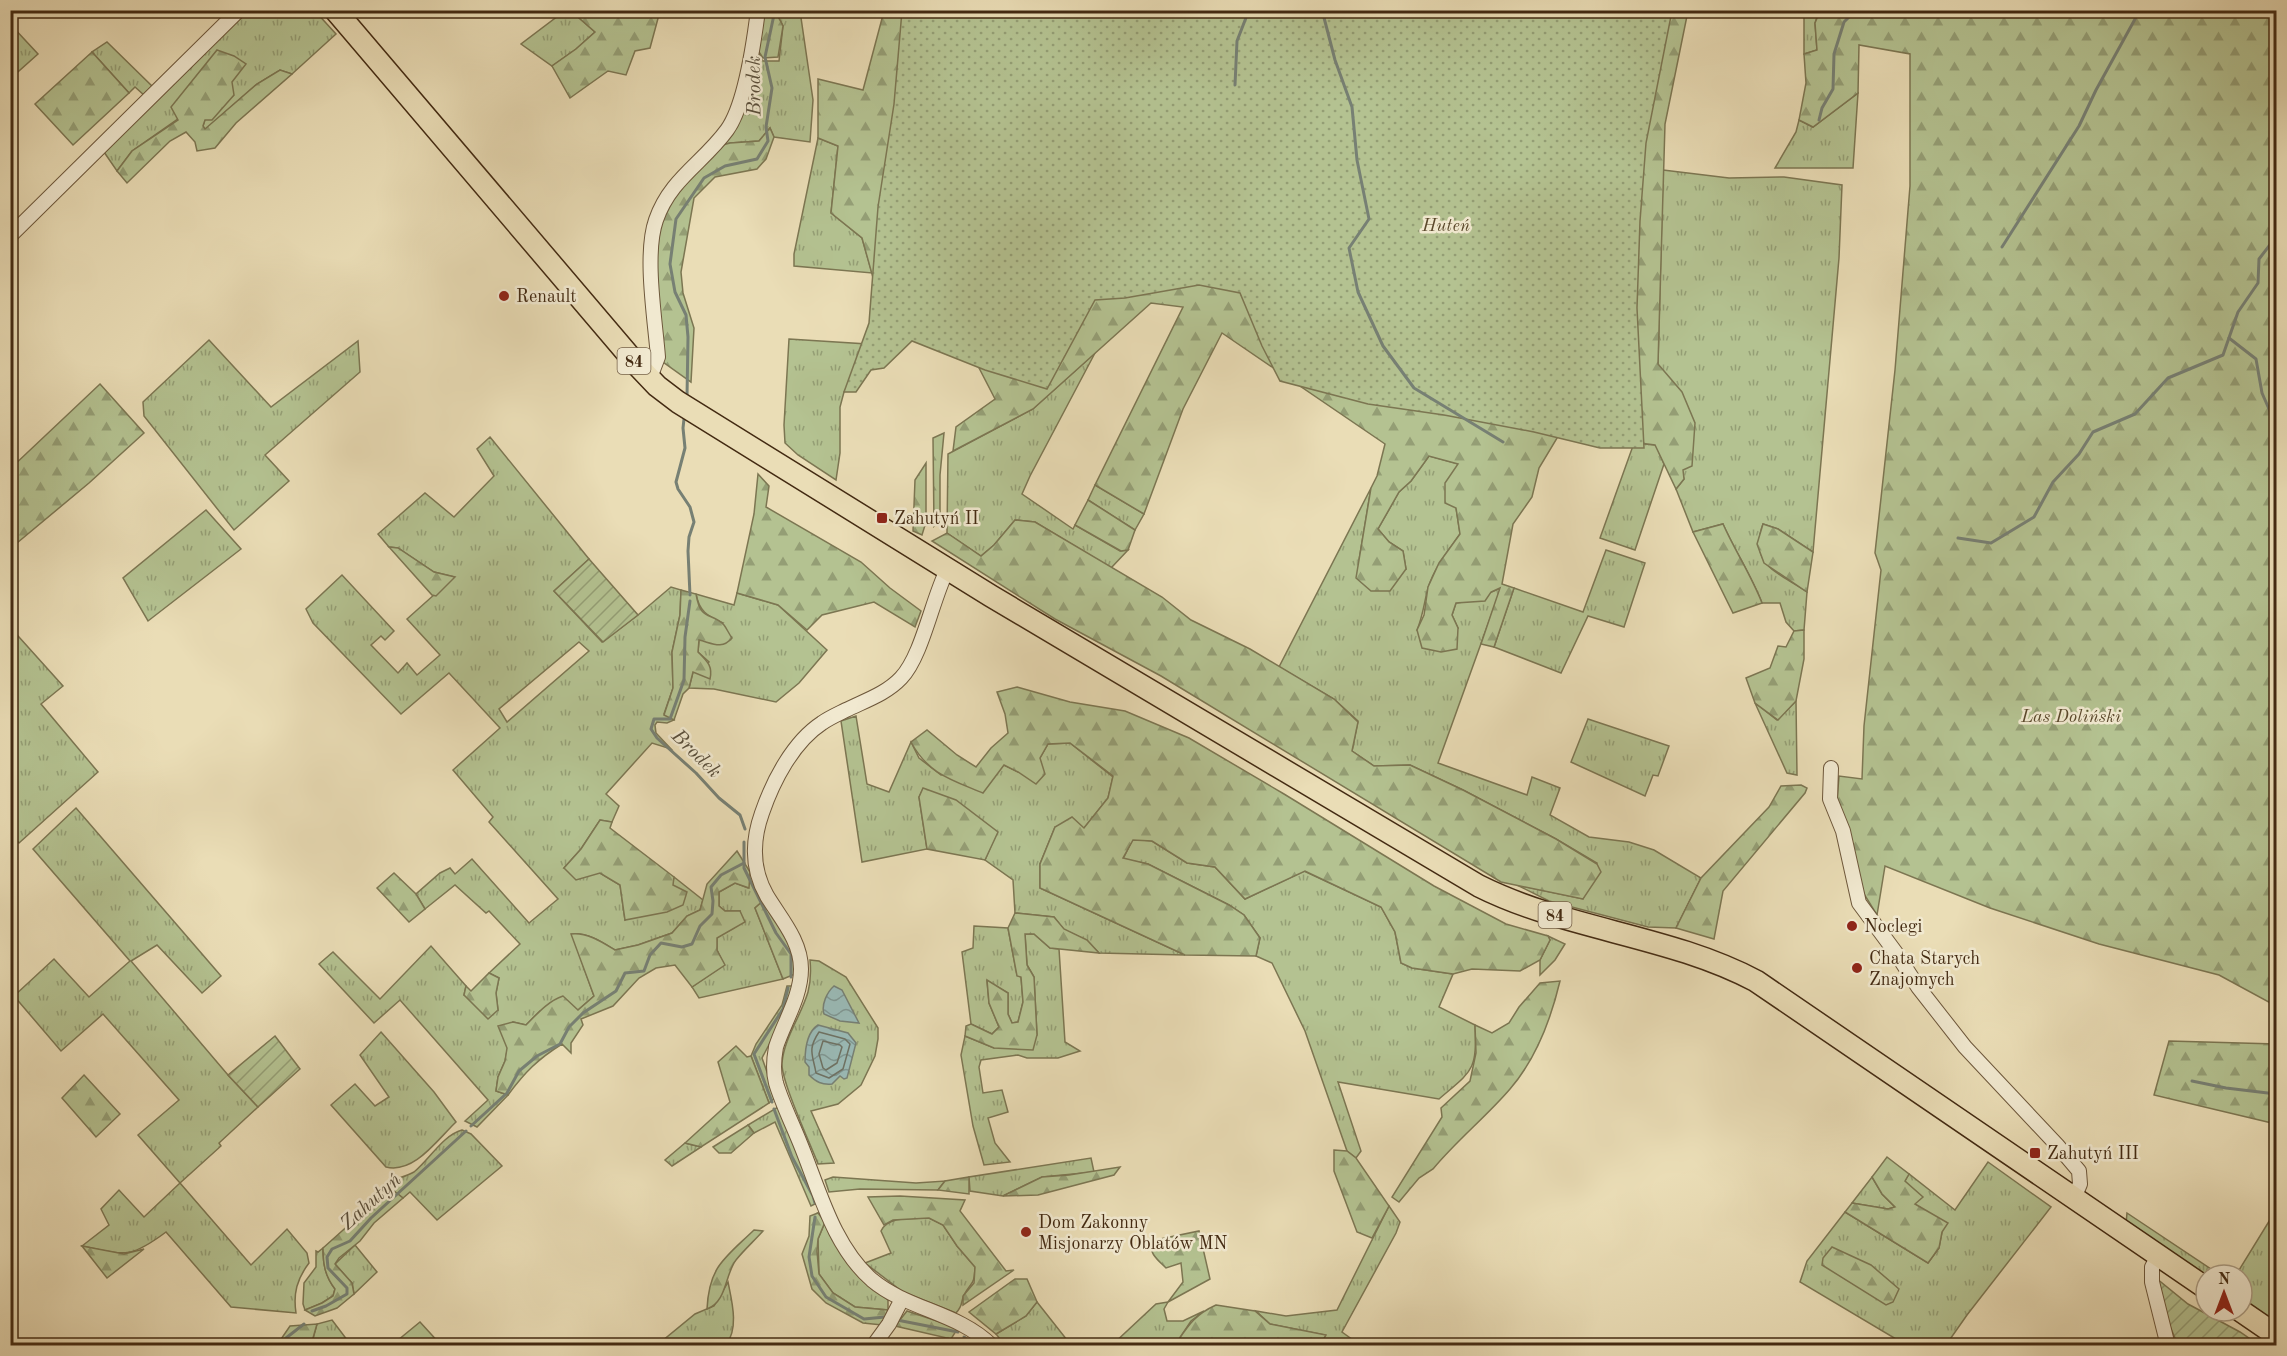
<svg xmlns="http://www.w3.org/2000/svg" width="2287" height="1356" font-family="'Old Standard TT',serif">
<defs>
<pattern id="grass-tufts" width="24" height="20" patternUnits="userSpaceOnUse" patternTransform="scale(1.5)"><rect width="24" height="20" fill="#b4c291"/><path d="M3 7l-1-3M5 7V3M7 7l1-3M15 17l-1-3M17 17v-4M19 17l1-3" fill="none" stroke="#949e75"/></pattern>
<pattern id="forest-firs" width="22" height="20" patternUnits="userSpaceOnUse" patternTransform="scale(1.5)"><rect width="22" height="20" fill="#b4c291"/><path d="M5 1l3.5 6h-7zM16 11l3.5 6h-7z" fill="#949e75"/></pattern>
<pattern id="park-dots" width="8" height="8" patternUnits="userSpaceOnUse" patternTransform="scale(1.5)"><rect width="8" height="8" fill="#b4c291"/><path d="M2 2h.1M6 6h.1" fill="none" stroke="#949e75" stroke-width="1.8" stroke-linecap="round"/></pattern>
<pattern id="garden-furrows" width="10" height="10" patternUnits="userSpaceOnUse" patternTransform="scale(1.5)"><rect width="10" height="10" fill="#b4c291"/><path d="M-1 1l2-2M0 10L10 0M9 11l2-2" fill="none" stroke="#949e75"/></pattern>
<pattern id="water-waves" width="16" height="10" patternUnits="userSpaceOnUse" patternTransform="scale(1.5)"><rect width="16" height="10" fill="#9abab6"/><path d="M0 5q4-4 8 0t8 0" fill="none" stroke="#7f9793"/></pattern>
</defs>
<rect width="100%" height="100%" fill="#eaddb6"/>
<filter id="stains"><feTurbulence type="fractalNoise" baseFrequency=".00333" numOctaves="4"/><feColorMatrix values="0 0 0 0 .2 0 0 0 0 .09 0 0 0 0 .02 0 0 0 .5 -.17"/></filter>
<radialGradient id="worn" r=".72"><stop offset=".6" stop-color="#630" stop-opacity="0"/><stop offset="1" stop-color="#630" stop-opacity=".3"/></radialGradient>
<g fill="url(#grass-tufts)" stroke="#7c7652" stroke-width="1.5" fill-rule="evenodd">
<polygon points="246,11 315,11 336,34 292,74 280,70 257,84 205,130 203,126 205,119 234,95 178,119 132,151 117,171 104,152"/>
<polygon points="571,11 595,32 576,49 552,66 521,44 562,13"/>
<polygon points="775,11 800,11 813,100 810,142 774,137 770,128 759,141 730,143 719,146 755,46 763,61 779,61 783,26"/>
<polygon points="1804,11 1819,11 1815,23 1817,50 1804,54"/>
<polygon points="12,26 38,54 11,78 10,27"/>
<polygon points="107,42 154,88 145,96 135,87 129,93 92,52"/>
<polygon points="1858,93 1853,168 1775,168 1796,132 1799,120 1813,127"/>
<polygon points="818,138 838,146 831,213 862,238 872,273 794,266 794,254"/>
<path d="M1663 170 1729 178 1784 177 1842 185 1839 258 1813 552 1778 529 1763 524C1748 565 1778 572 1807 592L1804 630 1794 631 1786 622 1780 603H1762C1751 575 1735 551 1723 524L1693 532 1676 489 1684 479 1658 364Z"/>
<polygon points="789,339 867,344 862,360 844,392 840,407 840,453 836,480 798,455 785,443 784,425"/>
<polygon points="209,340 271,407 358,341 360,372 265,455 289,481 234,530 144,416 143,402"/>
<polygon points="1095,353 1030,476 1022,494 1073,529 1075,525 1120,551 1128,550 1111,568 1035,522 1015,520 994,545 981,556 947,533 948,454 1033,409"/>
<path d="M490 437 589 559 554 591 602 642 638 615 671 587 681 590 680 615 672 652 673 688 664 714 674 720 667 723 657 722 655 725 656 733 671 749 652 743 606 794 619 806 612 822 600 820 581 849 564 868 600 873 620 885 625 920 672 885 674 877 703 900 700 910 687 916 672 933 638 945 615 950C602 942 587 932 572 934L594 996 578 1010 540 1011 526 1025 513 1022 505 1061 498 1077 496 1091 508 1095 477 1127 465 1121 488 1100 400 1000 374 1023 319 964 333 952 380 999 431 946 466 986 464 995 498 1010 496 993 499 978 489 973 520 944 489 911 486 913 455 885 425 909 416 894 440 873 450 868 455 874 472 859 529 923 558 899 489 822 493 817 453 770 500 728 449 673 401 714 313 623 306 609 342 575 394 631 385 640 381 636 371 645 398 673 407 663 417 675 440 655 407 619 454 577 434 572 398 548 389 547 378 534 425 493 454 517 494 476 477 449ZM579 642 589 651 507 722 499 709Z"/>
<polygon points="1634,443 1656,445 1664,464 1635,550 1600,538"/>
<path d="M1429 456 1459 464 1456 508 1460 534C1448 551 1434 568 1428 588 1424 603 1423 616 1417 630L1458 628 1452 615 1456 603 1470 601 1501 588 1438 763 1527 795 1532 777 1560 788 1550 815 1589 837 1629 842 1654 850 1701 878 1676 928 1648 927 1549 901 1517 885 1583 899 1597 863 1556 839 1463 790 1410 765 1374 766 1352 751 1358 721 1334 699 1279 667 1371 488 1359 560 1406 569 1403 551 1389 542 1378 529 1399 492 1411 481Z"/>
<polygon points="1095,485 1144,514 1135,530 1088,500"/>
<polygon points="206,510 241,549 148,621 123,578"/>
<polygon points="1606,550 1645,563 1624,627 1588,616 1561,673 1494,647 1514,588 1583,612"/>
<path d="M737 593 778 605 827 650 799 683 776 702 714 689 689 688 693 672 709 662 698 652 699 640 723 623C707 616 699 611 696 594L734 605Z"/>
<polygon points="10,627 63,686 41,704 98,772 19,843 10,833"/>
<polygon points="1796,701 1797,775 1787,773 1755,703 1777,720"/>
<polygon points="856,716 867,784 889,792 911,742 919,758 941,775 1004,765 1018,772 1040,758 1048,744 1070,743 1113,777 1108,798 1084,828 1055,827 1040,864 1040,888 1185,955 1099,953 1087,940 1064,930 1054,917 1015,913 1013,880 985,860 997,832 923,789 919,797 927,849 862,862 841,721"/>
<polygon points="1588,719 1669,746 1658,776 1653,775 1645,796 1571,762"/>
<path d="M76 808 221 976 202 993 157 945 131 961 228 1075 258 1107 219 1143 221 1146 180 1183 251 1265 287 1229 307 1253 309 1263C297 1279 293 1293 296 1313L231 1307 166 1232C130 1259 125 1255 82 1246L109 1225 101 1209 119 1190 144 1217 180 1183 138 1135 179 1100 103 1014 61 1051 14 996 54 959 89 997 130 961 33 849Z"/>
<path d="M1133 839 1152 841 1187 863 1215 867 1245 899 1304 871 1381 907 1395 932 1401 963 1412 968 1453 974 1439 1007 1475 1025C1477 1071 1473 1070 1439 1099L1338 1082 1361 1151 1356 1158 1347 1151 1305 1031 1272 963 1256 956 1260 938 1244 915 1229 905 1148 864 1123 859Z"/>
<polygon points="750,872 764,900 755,908 783,979 699,998 692,987 724,965 717,950 717,937 734,928 740,911 725,911 719,906 719,892 735,883 748,888"/>
<polygon points="974,926 1008,928 1017,975 1021,977 1023,1002 1018,1022 1012,1023 1008,1014 1008,993 987,981 989,1003 999,1027 992,1034 971,1024 962,952 973,948"/>
<polygon points="1025,934 1034,934 1050,948 1059,949 1065,1042 1080,1051 1058,1058 1027,1058 1018,1055 981,1060 979,1067 983,1093 1002,1090 1008,1112 988,1118 995,1143 1010,1162 984,1165 973,1126 961,1055 965,1036 994,1048 1037,1035 1034,977 1027,965"/>
<polygon points="1548,936 1565,944 1555,960 1540,975 1540,960 1550,940"/>
<path d="M810 960 819 961 846 977 878 1028V1039L875 1056 861 1085 838 1104 811 1111 834 1163 818 1164C810 1143 781 1081 782 1063 784 1038 801 1016 808 992 811 981 811 971 810 960Z"/>
<polygon points="787,986 793,986 783,1018 762,1058 776,1097 769,1103 751,1056 756,1044 782,1005"/>
<path d="M381 1032 434 1092 456 1122C437 1140 414 1174 386 1167L331 1105 355 1084 375 1106 389 1097 360 1055Z"/>
<polygon points="778,1107 819,1202 811,1206 775,1122 754,1133 748,1125"/>
<path d="M462 1130 471 1134 502 1166 437 1220 410 1192 403 1198 390 1188 397 1181 396 1179C402 1177 409 1175 414 1172 429 1160 443 1135 462 1130Z"/>
<polygon points="685,1143 701,1147 672,1166 665,1160"/>
<polygon points="1091,1158 1094,1172 1042,1177 1003,1196 970,1191 969,1177"/>
<polygon points="1988,1162 2051,1207 1967,1315 1946,1345 1906,1345 1800,1282 1807,1261 1845,1212 1928,1263 1939,1248 1942,1232 1915,1204 1905,1181 1909,1174 1955,1210"/>
<polygon points="833,1177 916,1183 945,1181 938,1190 860,1189 829,1192 825,1180"/>
<polygon points="1872,1177 1882,1194 1895,1207 1888,1209 1852,1203"/>
<polygon points="1389,1206 1400,1222 1396,1233 1342,1332 1360,1345 1320,1345 1325,1335 1270,1324 1256,1311 1286,1316 1337,1310"/>
<polygon points="2276,1210 2276,1325 2242,1302 2242,1275 2236,1275"/>
<polygon points="818,1213 823,1213 867,1283 888,1300 888,1310 855,1307 833,1293 819,1274 818,1239 825,1222"/>
<polygon points="2127,1213 2220,1275 2206,1275 2206,1278 2126,1224"/>
<path d="M929 1218 943 1225 957 1246 975 1267C974 1287 972 1280 964 1295 960 1303 964 1304 956 1313L903 1292 865 1263 891 1253 881 1231C889 1215 913 1219 929 1218Z"/>
<polygon points="355,1245 377,1272 354,1294 352,1283 335,1264"/>
<path d="M323 1248C323 1264 325 1276 335 1289L333 1296 322 1303 305 1310 303 1304 304 1283 316 1267V1251L318 1252Z"/>
<path d="M728 1282C732 1302 739 1328 726 1345L656 1346 695 1314 714 1306Z"/>
<polygon points="1037,1302 1071,1345 1005,1345 996,1334 1026,1316"/>
<polygon points="1168,1302 1164,1309 1167,1321 1183,1321 1204,1311 1191,1321 1175,1345 1111,1346 1156,1304"/>
<polygon points="332,1320 351,1345 311,1346 317,1324"/>
<polygon points="420,1322 441,1345 392,1345"/>
</g>
<g fill="url(#forest-firs)" stroke="#7c7652" stroke-width="1.5">
<polygon points="571,11 571,10 660,11 650,48 635,51 626,75 608,71 570,98 552,66 576,49 595,32"/>
<polygon points="761,11 775,11 783,26 778,57 763,58 755,46"/>
<polygon points="884,11 1688,11 1665,124 1658,364 1682,392 1695,423 1692,466 1683,470 1684,479 1676,489 1655,445 1560,433 1539,468 1532,497 1513,524 1502,584 1514,588 1494,647 1481,644 1500,588 1491,592 1485,601 1456,603 1452,615 1458,628 1457,649 1441,652 1422,648 1417,630 1424,615 1428,587 1439,563 1460,534 1456,508 1445,503 1445,483 1458,464 1429,456 1411,481 1399,492 1378,529 1389,542 1403,551 1406,569 1390,591 1371,591 1356,578 1371,488 1377,476 1385,444 1222,333 1183,409 1144,514 1095,485 1183,307 1151,303 1033,409 953,451 956,427 995,399 978,366 880,303 862,238 831,213 838,146 818,138 818,79 863,90"/>
<polygon points="1820,11 2276,11 2276,1006 2219,975 2099,944 1990,908 1885,866 1877,915 1864,894 1856,861 1837,802 1839,776 1862,779 1864,726 1881,570 1875,553 1895,370 1910,186 1910,54 1859,45 1858,93 1813,127 1799,120 1806,83 1804,54 1817,50 1815,23"/>
<polygon points="217,50 234,56 246,64 232,82 234,95 212,120 205,120 203,126 205,129 257,84 280,70 292,74 236,123 215,148 197,151 195,142 186,132 170,141 127,183 117,171 132,151 178,120 171,107"/>
<polygon points="92,52 129,93 73,145 35,104"/>
<polygon points="770,128 774,137 766,159 757,169 715,177 694,198 681,272 683,293 694,328 691,382 663,362 654,250 667,203 719,146 730,143 759,141"/>
<polygon points="100,384 144,433 89,483 11,548 11,468"/>
<polygon points="944,433 940,475 940,518 934,526 933,438"/>
<polygon points="926,463 926,522 922,535 913,531 915,480"/>
<polygon points="758,474 769,486 766,507 861,562 890,588 921,611 915,627 874,602 822,615 807,630 778,605 737,593 754,514"/>
<polygon points="1088,500 1135,530 1128,550 1121,551 1075,525"/>
<polygon points="1015,520 1035,522 1162,597 1191,620 1250,649 1334,699 1358,722 1352,751 1374,766 1410,765 1463,790 1556,839 1597,864 1601,872 1583,899 1501,882 1161,676 1055,619 932,541 947,533 981,556 994,545"/>
<path d="M1723 524C1735 551 1751 575 1762 603L1733 613 1693 532Z"/>
<polygon points="1763,524 1778,529 1813,552 1807,592 1764,563 1757,544"/>
<polygon points="389,547 398,548 434,572 455,577 436,596 432,595"/>
<path d="M681 590 696 594C701 623 711 611 724 625 727 629 729 634 732 638 722 650 712 643 699 640L698 652C707 661 713 666 710 679L693 672 689 688 683 694 674 720 664 715 673 688 672 652 680 615Z"/>
<polygon points="1804,630 1804,659 1796,701 1778,720 1755,703 1746,678 1770,668 1778,646 1786,647 1794,631"/>
<path d="M1017 687 1070 702 1125 711 1189 738 1284 794 1434 886 1506 924 1548 936 1550 940 1540 960 1520 971 1472 969 1453 974 1412 968 1401 963 1395 932 1381 907 1305 871 1245 899 1215 867 1187 863 1152 841 1133 840 1123 858 1148 864 1229 905 1244 915 1260 938 1256 956 1185 955 1040 888V864L1055 827 1072 817 1084 828 1108 798 1113 776 1070 743 1048 744 1040 758 1045 774 1036 784 1018 772 1004 765 983 793C952 780 928 774 911 742L927 730 957 755 976 767 991 748 1008 733 1005 714 997 692Z"/>
<polygon points="1801,785 1807,788 1805,793 1723,891 1714,939 1676,928 1701,878 1769,807 1781,786"/>
<polygon points="923,788 956,800 998,832 985,860 927,849 919,797"/>
<polygon points="600,820 612,822 610,828 674,877 673,885 687,892 683,905 667,912 625,920 620,885 600,873 576,880 564,868 581,849"/>
<path d="M737 851 750 872 749 888 735 883 719 892V906L725 911H740L745 922 717 938V950L725 965 692 987 675 965 656 968 639 978 613 1006 581 1019 583 1025 571 1043V1053L562 1044C538 1059 525 1072 508 1095L496 1091 498 1077 505 1061 507 1048 498 1026 513 1022 526 1025C537 1014 548 1001 563 996L578 1010 594 996 571 934C587 932 602 942 615 950L638 945 672 933 687 916 700 910 707 884Z"/>
<polygon points="394,873 416,894 425,909 409,922 377,888"/>
<polygon points="764,900 795,955 795,974 783,979 755,908"/>
<polygon points="1015,913 1054,917 1064,929 1087,940 1099,953 1050,948 1034,934 1025,934 1027,965 1034,977 1037,1035 1033,1050 994,1048 965,1036 966,1026 971,1024 992,1034 999,1027 989,1003 987,980 1008,993 1008,1014 1012,1023 1018,1022 1023,1002 1021,977 1017,976 1008,928"/>
<polygon points="489,973 499,978 496,993 498,1010 488,1019 464,995 466,986 471,991"/>
<path d="M1560 981C1551 1019 1536 1059 1510 1089 1486 1117 1457 1140 1433 1169L1419 1178 1399 1202 1392 1197 1442 1117 1441 1108 1470 1081 1476 1053 1475 1025 1492 1033 1509 1023 1519 1007 1540 983Z"/>
<polygon points="2169,1041 2276,1044 2276,1124 2154,1095"/>
<polygon points="736,1046 747,1057 751,1056 769,1103 701,1147 685,1143 730,1102 718,1062"/>
<polygon points="84,1075 120,1114 96,1137 62,1098"/>
<polygon points="748,1125 754,1133 731,1153 719,1153 713,1147"/>
<polygon points="1334,1150 1347,1151 1356,1158 1389,1206 1372,1238 1357,1232 1334,1171"/>
<polygon points="1887,1157 1909,1174 1905,1181 1923,1197 1915,1204 1948,1223 1942,1232 1939,1248 1928,1263 1845,1212 1852,1203 1888,1209 1895,1207 1882,1194 1872,1177"/>
<polygon points="1120,1167 1114,1175 1038,1195 1003,1196 1042,1177 1069,1175"/>
<polygon points="969,1177 969,1194 938,1190 945,1181"/>
<path d="M390 1188 403 1198 374 1223 360 1241 339 1258 335 1264 352 1283 354 1294 337 1308 315 1316 305 1310 322 1303 333 1296 335 1289C325 1276 323 1264 323 1248Z"/>
<polygon points="900,1196 965,1200 960,1211 1006,1271 1014,1270 963,1305 963,1296 974,1283 975,1267 957,1246 943,1225 929,1218 893,1220 884,1225 868,1197"/>
<polygon points="818,1213 825,1222 818,1239 817,1251 819,1274 833,1293 855,1307 888,1310 882,1325 863,1323 826,1303 812,1289 802,1254 809,1236 810,1216"/>
<path d="M754 1230 763 1231C754 1241 744 1250 736 1260 725 1274 727 1302 707 1309 709 1266 725 1258 754 1230Z"/>
<path d="M1199 1231 1210 1279 1168 1302 1183 1282 1181 1263 1166 1268C1159 1261 1148 1253 1151 1241Z"/>
<polygon points="82,1246 124,1254 144,1249 107,1278"/>
<polygon points="1832,1247 1871,1265 1899,1289 1893,1302 1886,1305 1822,1265 1823,1258"/>
<polygon points="1015,1279 1027,1279 1037,1302 1026,1316 996,1334 969,1312"/>
<path d="M1216 1305 1255 1311 1270 1324 1326 1335 1320 1345H1175C1188 1326 1194 1315 1216 1305Z"/>
<polygon points="907,1311 958,1328 951,1339 895,1326"/>
<polygon points="317,1324 311,1345 277,1345 290,1326"/>
</g>
<polygon fill="url(#park-dots)" stroke="#7c7652" stroke-width="1.5" points="902,11 1672,11 1646,143 1640,221 1637,308 1644,448 1600,448 1534,432 1444,415 1368,404 1280,381 1262,346 1240,293 1199,285 1125,298 1095,300 1047,389 985,370 912,341 884,368 871,370 856,392 844,392 869,323 878,207 894,104"/>
<g fill="url(#garden-furrows)" stroke="#7c7652" stroke-width="1.5">
<polygon points="589,559 638,615 603,642 554,591"/>
<polygon points="275,1036 300,1069 258,1107 228,1075"/>
<polygon points="2156,1278 2188,1304 2240,1332 2259,1345 2178,1345 2169,1324"/>
</g>
<g fill="url(#water-waves)" stroke="#778074" stroke-width="1.5">
<path d="M834 986 842 990 859 1023 840 1021 824 1014C821 1005 827 992 834 986Z"/>
<path d="M818 1025 848 1033 856 1043 847 1078 844 1079 840 1076 832 1084C822 1085 816 1082 809 1075V1067L805 1062C805 1049 807 1032 818 1025Z"/>
</g>
<g fill="none" stroke-linecap="round" stroke-linejoin="round">
<g stroke="#6e7264" stroke-width="1.5">
<path d="M819 1032 845 1039 850 1044 843 1069 829 1078 816 1073C813 1055 807 1050 819 1032Z"/>
<polygon points="823,1041 840,1045 842,1047 837,1063 826,1070 823,1068 819,1054"/>
</g>
<g stroke="#778074" stroke-width="3">
<polyline points="1322,10 1335,60 1352,107 1357,160 1369,219 1349,248 1358,292 1383,346 1414,388 1503,442"/>
<polyline points="1235,85 1237,41 1249,10"/>
<polyline points="1819,120 1822,108 1833,89 1834,54 1844,22 1856,10"/>
<polyline points="2002,247 2079,126 2096,90 2140,10"/>
<polyline points="2229,338 2256,359 2262,393 2276,425"/>
<polyline points="687,397 688,337 686,315 675,292 670,264 676,219 704,178 725,166 757,159 768,141 766,127 772,88 765,57 775,10"/>
<polyline points="684,419 683,428 685,448 676,482 678,489 690,507 694,522 689,537 688,551 690,595"/>
<polyline points="1958,538 1991,543 2034,517 2053,482 2079,454 2093,432 2135,414 2168,378 2223,355 2238,312 2258,283 2259,259 2276,237"/>
<polyline points="690,601 685,637 684,680 670,719 654,719 651,729 657,738 696,773 719,798 740,815 745,829"/>
<polyline points="744,842 744,868 776,933 791,954 791,977"/>
<polyline points="2192,1081 2226,1088 2276,1094"/>
<polyline points="772,1102 754,1054 783,1009 788,988"/>
<polyline points="774,1109 792,1157 813,1196 815,1203"/>
<polyline points="471,1126 507,1093 519,1071 537,1056 560,1044 569,1027 583,1013 616,991 625,973 644,971 650,955 661,943 682,947 692,944 700,926 712,914 713,901 711,887 721,875 744,863"/>
<polyline points="815,1217 809,1257 812,1276 826,1297 864,1319 885,1317"/>
<polyline points="312,1311 326,1306 347,1294 347,1288 328,1268 327,1257 332,1249 350,1241 371,1218 466,1131"/>
<polyline points="897,1320 958,1332"/>
<polyline points="964,1337 976,1346"/>
<polyline points="281,1346 286,1338 304,1324"/>
</g>
<defs>
<g id="street">
<polyline points="10,236 239,10"/>
<path d="M648 377 653 370 658 357C655 319 644 254 656 220 670 179 703 163 727 130 745 105 754 42 758 10"/>
<path d="M947 570C932 600 922 656 901 678 886 694 864 701 846 710 838 714 829 718 822 723 793 742 773 781 762 813 752 841 752 870 767 896 781 919 801 941 801 969 801 997 784 1022 776 1047 774 1058 773 1072 776 1083 782 1103 792 1123 800 1143 819 1189 833 1246 872 1280 908 1310 958 1312 992 1346"/>
<polyline points="1831,768 1830,799 1843,831 1859,903 1896,953 1918,987 1965,1047 2057,1145 2079,1171 2080,1184 2074,1198"/>
<polyline points="2158,1256 2152,1267 2152,1282 2168,1346"/>
<polyline points="873,1346 889,1324 902,1299"/>
</g>
<g id="primary">
<path d="M335 10 638 366 657 386 678 402 991 596 1479 886C1567 930 1669 935 1756 981L2206 1288"/>
<polyline points="2241,1311 2276,1335"/>
</g>
</defs>
<use href="#street" stroke="#6d573b" stroke-width="16"/>
<use href="#primary" stroke="#432a12" stroke-width="24"/>
<use href="#street" stroke="#f1e9d0" stroke-width="14"/>
<use href="#primary" stroke="#eaddb6" stroke-width="21"/>
</g>
<g fill="#8f2418" stroke="#f1e9d0" stroke-width="2">
<circle cx="504" cy="296" r="6"/>
<rect x="876" y="512" width="12" height="12" rx="3"/>
<circle cx="1852" cy="926" r="6"/>
<circle cx="1857" cy="968" r="6"/>
<rect x="2029" y="1147" width="12" height="12" rx="3"/>
<circle cx="1026" cy="1232" r="6"/>
</g>
<g text-anchor="middle" stroke-width="5" stroke-linejoin="round" paint-order="stroke">
<g fill="#f1e9d0" stroke="#77634b" stroke-width="1.5">
<rect x="617.5" y="348" width="33" height="26" rx="4.5"/>
<rect x="1538.5" y="902" width="33" height="26" rx="4.5"/>
</g>
<g font-size="16" font-weight="bold" fill="#432a12">
<text x="634" y="367">84</text>
<text x="1555" y="921">84</text>
</g>
<g font-size="18" font-style="italic" fill="#5a482b" stroke="#f1e9d0">
<text x="1446" y="231">Huteń</text>
<text x="2071" y="722">Las Doliński</text>
</g>
<g font-size="18" fill="#432a12" stroke="#f1e9d0" text-anchor="start">
<text x="516" y="302">Renault</text>
<text x="894" y="524">Zahutyń II</text>
<text x="1864" y="932">Noclegi</text>
<text x="1869" y="964">Chata Starych<tspan x="1869" dy="21">Znajomych</tspan></text>
<text x="2047" y="1159">Zahutyń III</text>
<text x="1038" y="1228">Dom Zakonny<tspan x="1038" dy="21">Misjonarzy Oblatów MN</tspan></text>
</g>
<g font-size="20" font-style="italic" fill="#594e3b" stroke="#f1e9d0">
<text transform="translate(753 86) rotate(-91)" y="7">Brodek</text>
<text transform="translate(697 753) rotate(44)" y="7">Brodek</text>
<text transform="translate(370 1201) rotate(-42)" y="7">Zahutyń</text>
</g>
</g>
<rect width="2287" height="1356" fill="none" stroke="#eaddb6" stroke-width="36"/>
<rect x="12" y="12" width="2263" height="1332" fill="none" stroke="#432a12" stroke-width="3"/>
<rect x="18" y="18" width="2251" height="1320" fill="none" stroke="#432a12" stroke-width="1.5"/>
<g transform="translate(2224 1293)"><circle r="28" fill="#f1e9d0" stroke="#ab9d84" stroke-width="1.5"/>
<path d="M0-4.5L10 22L0 15L-10 22Z" fill="#8f2418"/>
<text y="-9" font-size="16" font-weight="bold" text-anchor="middle" fill="#432a12">N</text>
</g>
<rect width="100%" height="100%" filter="url(#stains)"/>
<rect width="100%" height="100%" fill="url(#worn)"/>
</svg>
